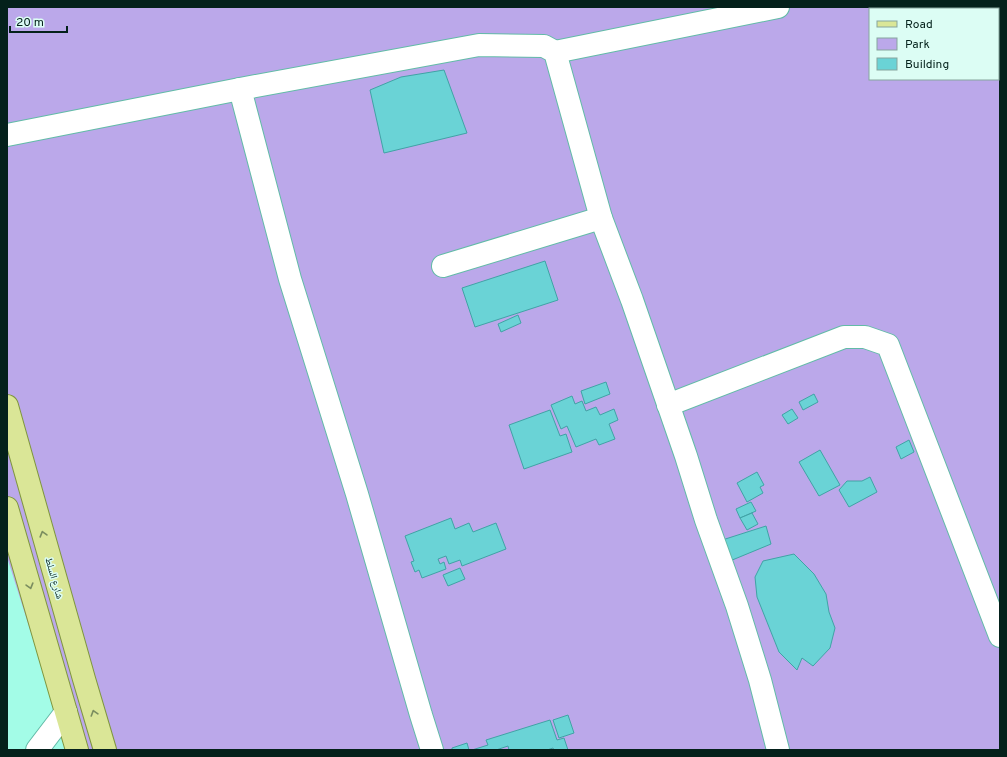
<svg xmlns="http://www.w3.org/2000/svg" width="1007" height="757" font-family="Overpass,'Noto Naskh Arabic',sans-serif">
<rect width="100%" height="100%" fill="#a3fce7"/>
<path fill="#bba8ea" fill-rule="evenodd" d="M7 7H1000V750H68L7 557ZM870 9H998V79H870Z"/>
<g fill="#6ad3d6" stroke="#40a3a5">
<polygon points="444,70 467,133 384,153 370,90 401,77"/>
<polygon points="545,261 558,300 475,327 462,288"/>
<polygon points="518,315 521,323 501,332 498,324"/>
<polygon points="606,382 610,394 585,404 581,391"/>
<polygon points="814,394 818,402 803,410 799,402"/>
<polygon points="572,396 575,404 582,401 586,411 596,407 600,415 614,409 618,420 609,424 615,439 599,445 596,439 576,447 567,426 561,429 551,405"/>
<polygon points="792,409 798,418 788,424 782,415"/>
<polygon points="550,410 560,436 566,434 572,452 524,469 509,425"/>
<polygon points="909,440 914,452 901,459 896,447"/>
<polygon points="820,450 840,485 819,496 799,462"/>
<polygon points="757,472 764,485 760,487 763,493 747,502 737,483"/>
<polygon points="870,477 877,492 849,507 839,490 847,481 862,481"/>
<polygon points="751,502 756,511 740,518 736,509"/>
<polygon points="752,513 758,524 747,530 740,518"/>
<polygon points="451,518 455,529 469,523 473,532 496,523 506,549 462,566 460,560 449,564 446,556 438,559 440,564 444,562 446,569 422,578 419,570 415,572 411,562 414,561 405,536"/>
<polygon points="766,526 771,544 725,563 716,542"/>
<polygon points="794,554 814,574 826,594 829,612 835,628 830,648 813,666 802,658 797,670 779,652 757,597 755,577 763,561"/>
<polygon points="460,568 465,579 448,586 443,575"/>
<polygon points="568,715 574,733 559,738 553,720"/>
<polygon points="550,720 557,740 564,738 568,750 554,750 553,748 547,750 509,750 508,746 496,750 472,750 488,745 486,740"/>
<polygon points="467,743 469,750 452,750 452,748"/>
</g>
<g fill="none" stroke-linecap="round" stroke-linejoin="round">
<defs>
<g id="minor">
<polyline points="555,52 778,7"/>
<polyline points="240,89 290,279 357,494 421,715 432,750"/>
<polyline points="7,135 240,89 479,45 544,46 555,52 601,218 632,300 686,456 706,520 737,606 760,680 778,750"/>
<polyline points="443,266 601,218"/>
<polyline points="668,405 844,337 865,337 888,345 1000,636"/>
<polyline points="37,750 66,712"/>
</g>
<g id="major">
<polyline points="7,406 84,679 105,750"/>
<polyline points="7,508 77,750"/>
</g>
</defs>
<use href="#minor" stroke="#62bba7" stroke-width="24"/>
<use href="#major" stroke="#7f963e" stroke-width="24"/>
<use href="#minor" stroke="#fff" stroke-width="22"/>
<use href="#major" stroke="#dae697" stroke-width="22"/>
</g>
<defs><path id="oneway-chevron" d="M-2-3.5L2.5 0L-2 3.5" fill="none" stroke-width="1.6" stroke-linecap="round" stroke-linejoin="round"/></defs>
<g stroke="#7a8d5f">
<use href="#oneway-chevron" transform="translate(43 534) rotate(-106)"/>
<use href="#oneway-chevron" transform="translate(30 586) rotate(74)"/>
<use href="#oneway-chevron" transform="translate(94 713) rotate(-107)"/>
</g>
<g text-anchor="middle" stroke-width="3" stroke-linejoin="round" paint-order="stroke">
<g font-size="10" fill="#04211b" stroke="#dcfdf4">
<text transform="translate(55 578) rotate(74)" y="4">شارع السلط</text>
</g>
</g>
<rect width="1007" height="757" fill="none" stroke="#04211b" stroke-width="16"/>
<rect x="869" y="8" width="130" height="72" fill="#dcfdf4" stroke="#86a59d"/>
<rect x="877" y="21" width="20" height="6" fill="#dae697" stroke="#86a59d"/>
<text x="905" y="28" font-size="12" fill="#04211b">Road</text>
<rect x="877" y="38" width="20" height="12" fill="#bba8ea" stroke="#86a59d"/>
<text x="905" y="48" font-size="12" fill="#04211b">Park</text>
<rect x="877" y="58" width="20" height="12" fill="#6ad3d6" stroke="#86a59d"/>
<text x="905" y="68" font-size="12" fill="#04211b">Building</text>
<path d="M10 26v6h57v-6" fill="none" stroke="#04211b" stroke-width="2"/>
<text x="16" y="26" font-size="12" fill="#04211b" stroke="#dcfdf4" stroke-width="3" paint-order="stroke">20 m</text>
</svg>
